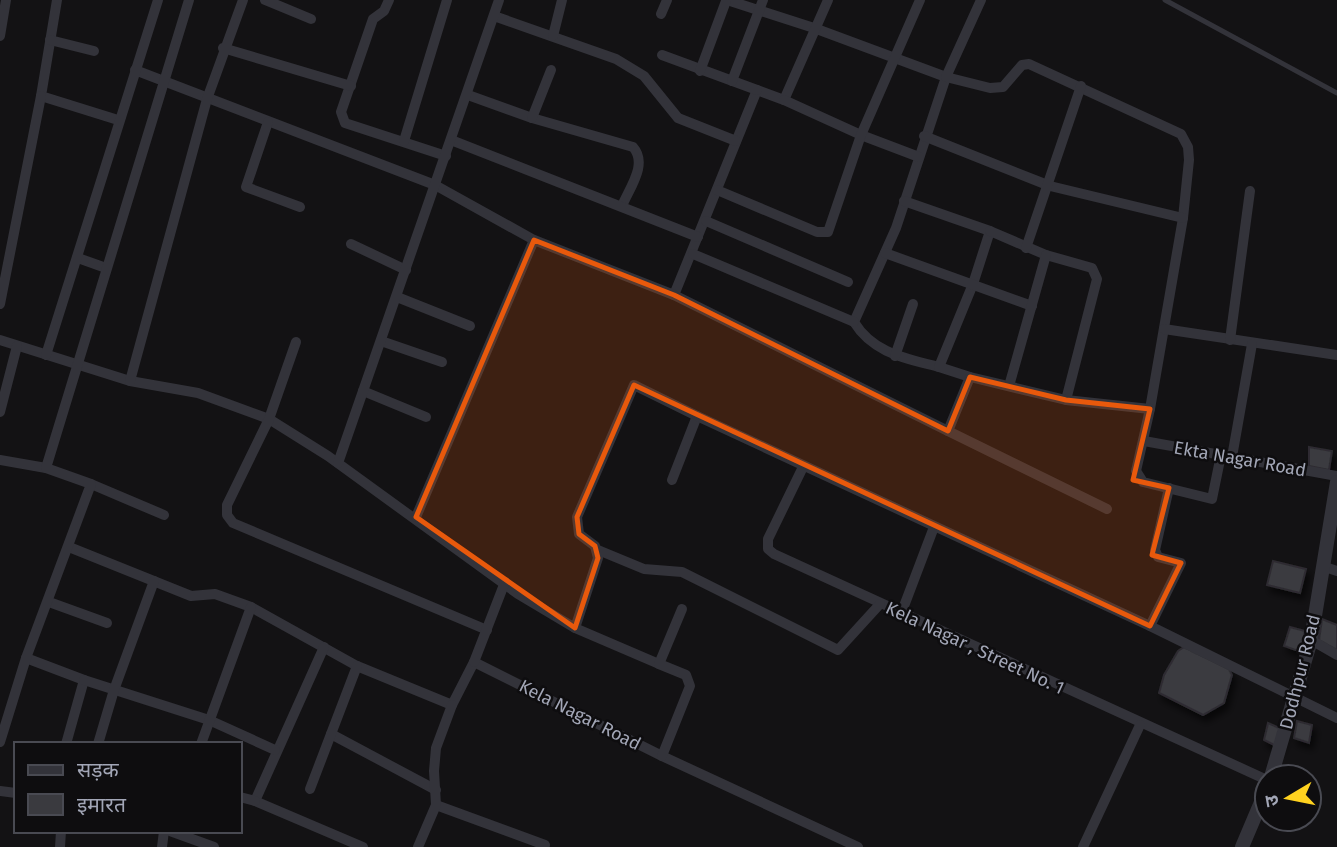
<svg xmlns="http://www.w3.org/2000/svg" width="1337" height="847" font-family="'Fira Sans','Noto Sans Devanagari',sans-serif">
<defs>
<filter id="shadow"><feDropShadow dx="3.5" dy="6" stdDeviation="3.5" flood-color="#0009"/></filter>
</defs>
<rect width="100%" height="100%" fill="#131214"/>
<g fill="#3a3a3f" stroke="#2d2c30" stroke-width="2" filter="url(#shadow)">
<polygon points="1309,447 1332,451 1329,470 1309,466"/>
<polygon points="1273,561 1306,569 1300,593 1267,585"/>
<polygon points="1322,619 1337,625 1337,650 1319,640"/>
<polygon points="1290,627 1305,631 1301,652 1284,646"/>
<polygon points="1184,647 1229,669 1232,675 1224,703 1203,715 1159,693 1164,675 1178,651"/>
<polygon points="1297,721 1312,725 1309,743 1294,738"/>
<polygon points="1268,723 1284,730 1278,747 1264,740"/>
</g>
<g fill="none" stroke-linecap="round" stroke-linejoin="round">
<polyline stroke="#33333a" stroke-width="5" points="1165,0 1337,93"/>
<g stroke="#33333a" stroke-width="10">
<polyline points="57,0 41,96 118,120"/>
<polyline points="265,0 311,19"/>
<polyline points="389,0 384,11 373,19 341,112 345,123 446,156"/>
<path d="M727 0 814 28 946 77 896 228 854 322C873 353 905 358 939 367"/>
<polyline points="828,0 784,100 757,90 674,295 948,431"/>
<polyline points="981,0 946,77 990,88 1003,87 1022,65 1029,64 1181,134 1188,147 1189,160 1183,218 1150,409 1136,471 1143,482 1212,499 1221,455"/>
<polyline points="661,14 667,0"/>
<polyline points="494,16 616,59 644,76 678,118 736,141"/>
<polyline points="0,36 6,0"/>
<polyline points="553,36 562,0"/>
<polyline points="50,40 94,51"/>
<polyline points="223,48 351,86"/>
<polyline points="662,55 757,90"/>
<polyline points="135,70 435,185 534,240 674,295"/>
<polyline points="700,71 726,1"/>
<polyline points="732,81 763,0"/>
<path d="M468 95 532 118 633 147C648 164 630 187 622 206"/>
<polyline points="784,100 861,135 919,157"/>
<polyline points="532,118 551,70"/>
<polyline points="268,122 246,187 300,207"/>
<polyline points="924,136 1050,186 1183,218"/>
<polyline points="451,140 698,237"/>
<polyline points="404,141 447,0"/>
<polyline points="717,190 817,232 828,232 861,135 920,0"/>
<polyline points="904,201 990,231 973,284 939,367 970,377 948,431 1107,509"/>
<polyline points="706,221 848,282"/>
<polyline points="990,231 1046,255 1092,268 1097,279 1066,400"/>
<polyline points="351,244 406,270"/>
<polyline points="1026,248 1081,86"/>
<polyline points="885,253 1032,306"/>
<polyline points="693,254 854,322"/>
<polyline points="78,258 106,268"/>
<polyline points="397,297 470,326"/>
<polyline points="0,304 41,96"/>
<polyline points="1164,329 1337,355"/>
<polyline points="0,340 130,381 198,393 269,419 328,456 518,594 575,628 598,558 595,546 579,534 577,517 634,385 697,416 672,480"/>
<polyline points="1230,340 1250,191"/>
<polyline points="381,341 442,362"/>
<polyline points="296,342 269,419 227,505 227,515 233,523 487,630"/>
<polyline points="46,355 158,0"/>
<polyline points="895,356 913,304"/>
<polyline points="970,377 1066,400 1150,409"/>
<polyline points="130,381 207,99 243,0"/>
<polyline points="1009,386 1046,255"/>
<polyline points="363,391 426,417"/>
<polyline points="0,412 17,346"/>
<polyline points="697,416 1150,626 1337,718"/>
<polyline points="1144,441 1337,476"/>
<polyline points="1232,457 1252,344"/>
<polyline points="0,460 46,468"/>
<polyline points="338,463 499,0"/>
<polyline points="803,467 768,539 768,549 774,554 1267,780"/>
<polyline points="91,484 164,515"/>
<polyline points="416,517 534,240"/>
<polyline points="69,547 191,596 215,594 251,607 357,666 452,705 474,662 662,756 858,847"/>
<polyline points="598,550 644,569 682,572 838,650 880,604"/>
<polyline points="1325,567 1337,571"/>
<polyline points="49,602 107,623"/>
<polyline points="901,614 934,527"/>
<polyline points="1150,626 1181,563 1158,557 1155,550 1169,488"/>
<polyline points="575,628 659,664"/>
<polyline points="1311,640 1337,655"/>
<polyline points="324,647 255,801 363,847"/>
<polyline points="26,658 84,680 66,744"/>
<polyline points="474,662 505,582"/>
<polyline points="84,680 209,720 275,750"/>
<polyline points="331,734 436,790"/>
<polyline points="0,742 26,658 91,484 46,468 189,0"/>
<polyline points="98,744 114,690 154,581"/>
<polyline points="201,744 251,607"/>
<polyline points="662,756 690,686 686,675 659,664 682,609"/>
<polyline points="310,789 357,666"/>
<polyline points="0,791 16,793"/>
<polyline points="240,797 255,801"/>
<polyline points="436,805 545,845"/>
<polyline points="170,831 214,847"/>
<polyline points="60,847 61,831"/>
<polyline points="162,847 164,831"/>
<polyline points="418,847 436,805 434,771 436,748 452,705"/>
<polyline points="1083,847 1140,725"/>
</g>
<g stroke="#33333a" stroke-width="14">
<polyline points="1271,777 1311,640 1337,482"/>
<polyline points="1242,847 1267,788"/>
</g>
</g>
<path fill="#e8590c" fill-opacity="0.2" stroke="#e8590c" stroke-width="5" stroke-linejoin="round" d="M534 240 674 295 948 431 970 377 1066 400 1150 409 1133 480 1169 488 1152 555 1181 563 1150 626 634 385 577 517 579 534 595 546 598 558 575 628 416 517Z"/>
<g text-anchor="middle" stroke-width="5" stroke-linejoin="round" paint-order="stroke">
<g font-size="18" fill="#a2a6b6" stroke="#0e0d0f">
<text transform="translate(1240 459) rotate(10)" y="6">Ekta Nagar Road</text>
<text transform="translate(975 648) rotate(25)" y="6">Kela Nagar , Street No. 1</text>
<text transform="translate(1300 672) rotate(-76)" y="6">Dodhpur Road</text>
<text transform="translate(580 715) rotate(27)" y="6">Kela Nagar Road</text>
</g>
</g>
<rect x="14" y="742" width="228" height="91" fill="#0e0d0f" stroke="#494a52" stroke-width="2"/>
<rect x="28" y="765" width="35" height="10" fill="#33333a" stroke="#494a52" stroke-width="2"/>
<text x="77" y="777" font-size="21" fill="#a2a6b6">सड़क</text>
<rect x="28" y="794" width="35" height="21" fill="#3a3a3f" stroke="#494a52" stroke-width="2"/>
<text x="77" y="812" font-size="21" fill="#a2a6b6">इमारत</text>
<g transform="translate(1288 798) rotate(260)"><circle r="33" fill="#0e0d0f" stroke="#494a52" stroke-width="2"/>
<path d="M0-5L12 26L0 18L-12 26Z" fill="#ffd21f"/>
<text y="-10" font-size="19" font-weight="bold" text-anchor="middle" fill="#a2a6b6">उ</text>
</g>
</svg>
